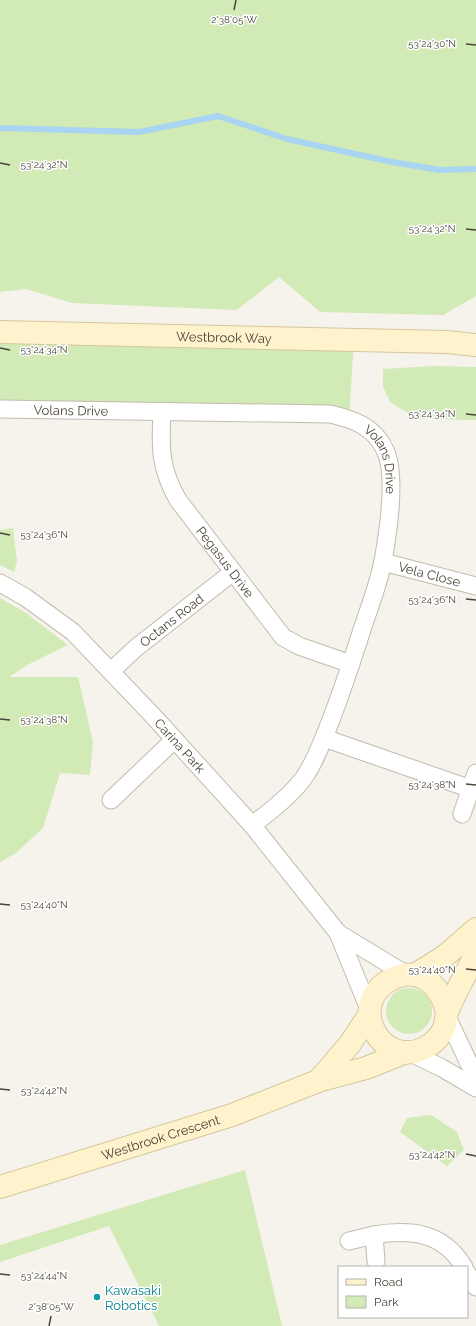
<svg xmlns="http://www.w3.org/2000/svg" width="476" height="1326" font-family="Raleway,sans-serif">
<rect width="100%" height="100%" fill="#f6f3ec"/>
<g fill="#d2eab5">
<polygon points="0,0 476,0 476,296 443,315 320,312 279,277 237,310 72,303 26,289 0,292"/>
<polygon points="0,340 354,340 349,418 0,413"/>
<polygon points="433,366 476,367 476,420 419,419 391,403 383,387 383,369"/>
<polygon points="13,528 17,561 14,572 0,565 0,530"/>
<polygon points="0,598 26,613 68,645 29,664 9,677 78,677 93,742 90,775 60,773 43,828 16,853 0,862"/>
<circle cx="409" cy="1011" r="23"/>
<polygon points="431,1115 457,1132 464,1150 447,1166 400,1132 407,1118"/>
<polygon points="245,1170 282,1326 159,1326 109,1226 0,1262 0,1245"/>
</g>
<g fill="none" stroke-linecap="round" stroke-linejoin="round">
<polyline stroke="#a9d4f2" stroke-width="6" points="0,128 139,132 218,116 287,139 392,162 440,170 476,169"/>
<defs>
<g id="street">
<path id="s1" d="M0 409 330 414C353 419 375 427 385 450 397 475 388 533 383 561 378 587 367 613 359 639 349 670 339 700 327 730 320 747 314 764 303 779 289 797 270 812 252 825"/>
<path id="s2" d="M162 413C160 447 160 469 178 500L283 637 299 646 351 664"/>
<path id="s3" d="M383 562 476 586"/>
<path id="s4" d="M0 583 25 597 73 632 156 719 252 825 338 933 369 1009"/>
<path id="s5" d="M111 671 137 647 233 572"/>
<polyline points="324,738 471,789"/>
<polyline points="111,800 174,740"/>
<polyline points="462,814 476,773"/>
<polyline points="338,933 407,975"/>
<polyline points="447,1017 476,1078"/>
<polyline points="409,1052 442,1068 476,1088"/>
<path d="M374 1235C411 1229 443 1232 464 1267"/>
<polyline points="349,1241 374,1235 376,1261"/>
<polyline points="467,1273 476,1287"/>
</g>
<g id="secondary">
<path id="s6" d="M0 332 447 342 476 345"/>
<polyline points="415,975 445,956 476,929"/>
<path d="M447 1012C441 986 419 965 392 979 345 1002 380 1070 425 1048 434 1043 442 1035 445 1025 446 1020 446 1015 448 1010 456 991 467 972 476 953"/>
<polyline points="318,1081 350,1044 369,1015"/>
<path id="s7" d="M0 1187 232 1115 318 1081 366 1068 406 1052"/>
</g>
</defs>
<use href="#street" stroke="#c2bbae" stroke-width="19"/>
<use href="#secondary" stroke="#d6c79b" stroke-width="24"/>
<use href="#street" stroke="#fff" stroke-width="17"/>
<use href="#secondary" stroke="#fff3cd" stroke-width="22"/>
</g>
<path fill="none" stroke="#4b4439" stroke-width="1.5" d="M234 10 236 0M466 44 476 45M0 163 10 165M466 229 476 230M0 348 10 350M466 414 476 415M0 533 10 535M466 599 476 600M0 719 10 720M466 784 476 785M0 904 10 905M466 969 476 970M0 1089 10 1090M466 1154 476 1156M0 1274 10 1275M49 1326 51 1316"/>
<circle fill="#0f9aa8" stroke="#fff" stroke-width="1.5" cx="97" cy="1297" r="4"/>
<g text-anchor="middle" stroke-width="3" stroke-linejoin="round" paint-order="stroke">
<g font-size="13" fill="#4b4439" stroke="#fff">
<text dy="5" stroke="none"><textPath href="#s6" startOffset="224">Westbrook Way</textPath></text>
<text dy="5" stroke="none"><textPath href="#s1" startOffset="71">Volans Drive</textPath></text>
<text dy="5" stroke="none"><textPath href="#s1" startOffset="406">Volans Drive</textPath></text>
<text dy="5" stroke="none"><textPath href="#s2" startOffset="168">Pegasus Drive</textPath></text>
<text dy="5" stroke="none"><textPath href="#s3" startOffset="48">Vela Close</textPath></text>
<text dy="5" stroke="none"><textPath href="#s5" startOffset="79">Octans Road</textPath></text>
<text dy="5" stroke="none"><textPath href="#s4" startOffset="244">Carina Park</textPath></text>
<text dy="5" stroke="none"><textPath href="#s7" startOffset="168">Westbrook Crescent</textPath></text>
</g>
<g font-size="13" fill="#0d838f" stroke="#fff" text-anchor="start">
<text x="105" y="1295">Kawasaki<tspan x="105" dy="15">Robotics</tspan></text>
</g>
</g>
<g font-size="10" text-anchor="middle" fill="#4b4439" stroke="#fff" stroke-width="3" stroke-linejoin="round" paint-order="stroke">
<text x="234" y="23">2°38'05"W</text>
<text x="432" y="47">53°24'30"N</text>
<text x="44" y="168">53°24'32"N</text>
<text x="432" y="232">53°24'32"N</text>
<text x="44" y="353">53°24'34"N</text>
<text x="432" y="417">53°24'34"N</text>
<text x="44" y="538">53°24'36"N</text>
<text x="432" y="603">53°24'36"N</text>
<text x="44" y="723">53°24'38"N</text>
<text x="432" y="788">53°24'38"N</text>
<text x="44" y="908">53°24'40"N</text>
<text x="432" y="973">53°24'40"N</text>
<text x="44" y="1094">53°24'42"N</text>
<text x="432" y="1158">53°24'42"N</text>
<text x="44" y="1279">53°24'44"N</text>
<text x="51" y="1310">2°38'05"W</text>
</g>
<rect x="338" y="1266" width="130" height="52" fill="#ffffff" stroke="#b7b4b0"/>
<rect x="346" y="1279" width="20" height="6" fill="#fff3cd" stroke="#b7b4b0"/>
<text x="374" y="1286" font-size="12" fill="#4b4439">Road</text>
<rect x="346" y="1296" width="20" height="12" fill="#d2eab5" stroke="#b7b4b0"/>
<text x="374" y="1306" font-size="12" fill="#4b4439">Park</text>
</svg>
